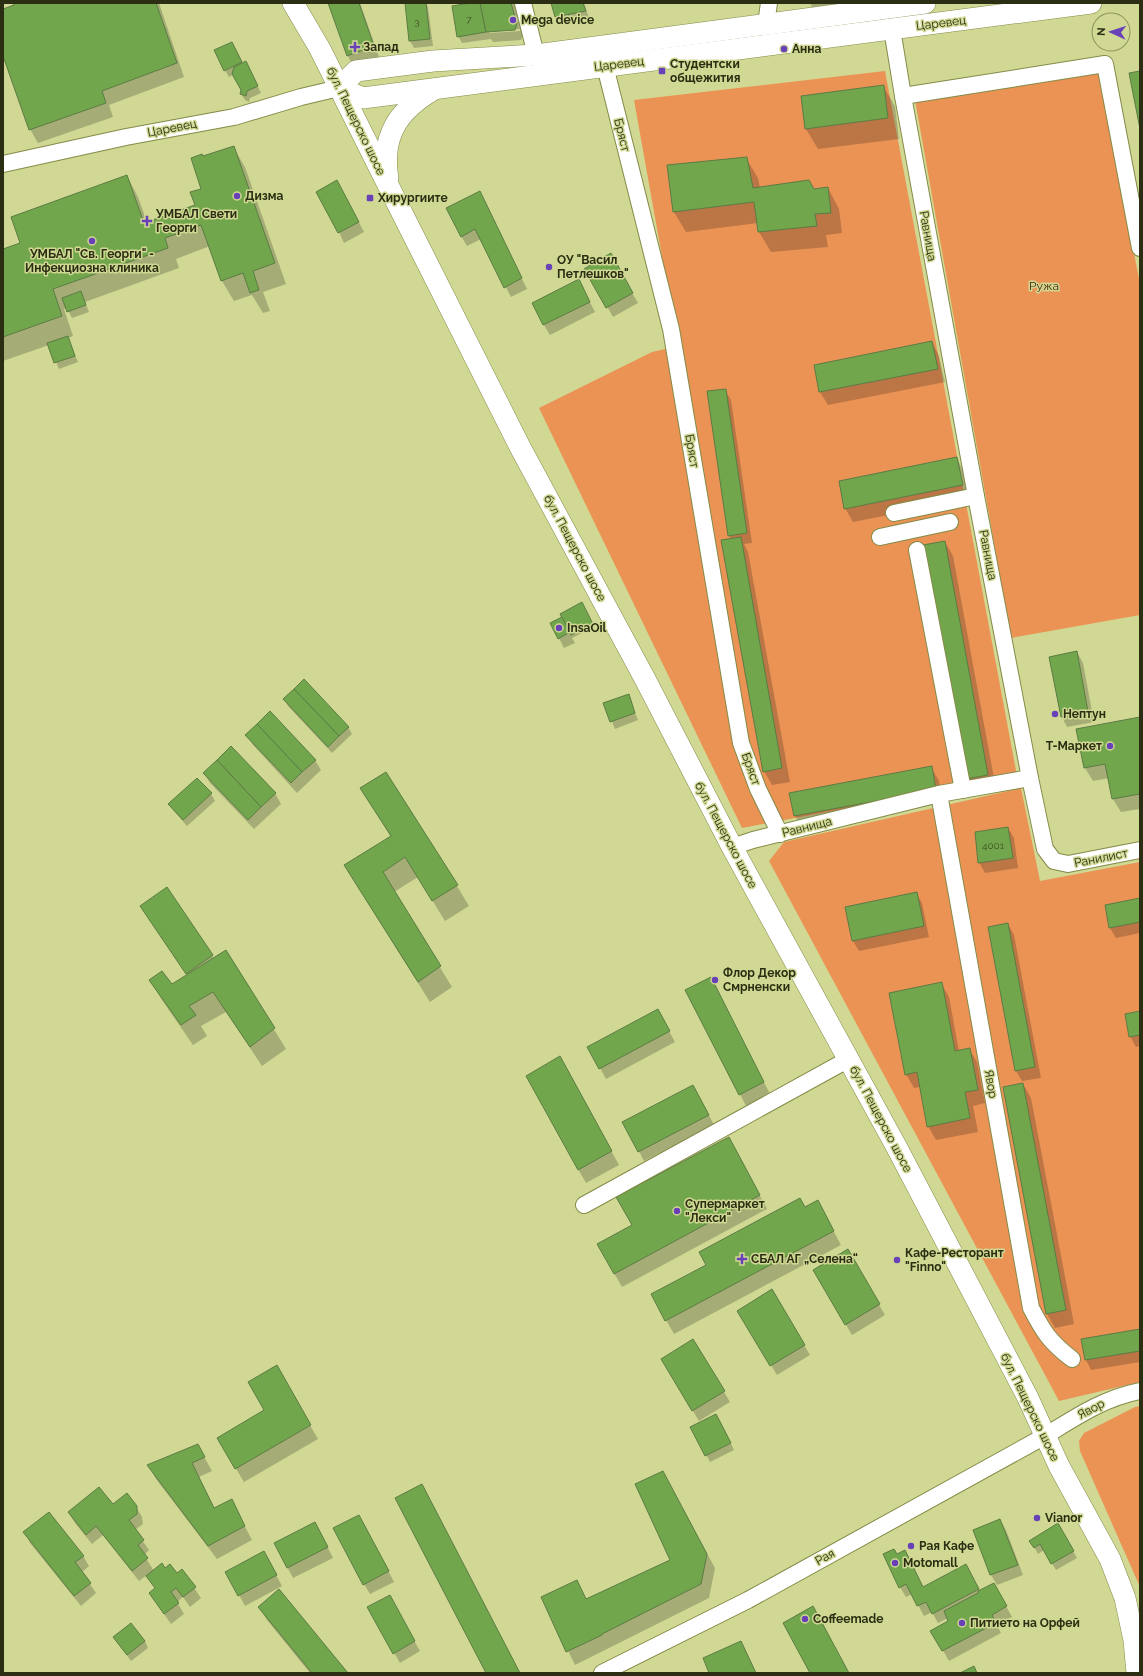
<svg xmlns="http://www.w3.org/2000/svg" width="1143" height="1676" font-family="Raleway,sans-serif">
<rect width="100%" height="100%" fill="#d0d893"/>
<g fill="#eb9355">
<polygon points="1098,69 1140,284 1140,615 1011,638 915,100"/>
<polygon points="885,71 1017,776 742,828 539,408 652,352 678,346 634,100"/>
<polygon points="1021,788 1040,881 1140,862 1140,1382 1059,1401 769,861 784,842"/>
<polygon points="1140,1406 1140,1587 1080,1451 1079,1441 1084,1433 1135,1407"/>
</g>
<g fill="#0003" fill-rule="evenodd">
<polygon points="14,3 159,3 184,77 109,105 113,117 38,143 30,129 3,53 3,10 15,6"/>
<polygon points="329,3 360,3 379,57 353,66 348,56"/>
<polygon points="406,3 426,3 428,7 433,46 414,48 410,41"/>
<path d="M477 3H514L523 35 521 40 493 42 491 39 462 43 458 36ZM520 29V31L489 33V31Z"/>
<polygon points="552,3 584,3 589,18 560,24 556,17"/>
<polygon points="810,3 849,3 812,7"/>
<polygon points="232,43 243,64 249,69 261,93 250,98 249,102 245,100 241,94 242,90 234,74 229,77 225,70"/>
<polygon points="883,86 895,106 899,139 818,149 806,129 802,97"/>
<polygon points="233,147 245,167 286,284 263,292 270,311 263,313 252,295 234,301 222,281 210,246 176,259 179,268 85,302 89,312 72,318 67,308 64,309 73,336 68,338 78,362 59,369 49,345 3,361 3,250 21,244 127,176 138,197 147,222 196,205 203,189 203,158"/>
<polygon points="746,158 758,178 760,188 814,190 828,188 839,209 842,233 826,235 828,247 771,252 759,232 758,223 686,232 674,212"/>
<polygon points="343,192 364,232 344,243 339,232"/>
<polygon points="485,203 527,289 511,297 481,239 467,246 461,236"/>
<polygon points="610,255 638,303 613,317 586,269"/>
<polygon points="579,281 595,312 550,335 544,325"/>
<polygon points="932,342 939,356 945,382 828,405 820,392"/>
<polygon points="725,390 731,400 752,543 744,544 748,552 790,782 772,785 764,771 731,539 729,535"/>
<polygon points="957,459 964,472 970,499 853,522 845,508"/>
<polygon points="945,542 953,556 996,789 975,793 967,779"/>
<polygon points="582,604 594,627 572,638 575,643 564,648 559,638"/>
<polygon points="1077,652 1083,663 1094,722 1067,727 1062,717 1050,657"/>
<polygon points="628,695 638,720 615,729 605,704"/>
<polygon points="284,699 348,727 352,734 332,753 288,706"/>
<polygon points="1140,718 1140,809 1121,812 1113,799 1109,778 1093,781 1085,768"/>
<polygon points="247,735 315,760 321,770 297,793 253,745"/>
<polygon points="931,767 939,781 943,803 803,829 795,816"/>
<polygon points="204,773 275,793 281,804 254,829 210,783"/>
<polygon points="197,779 211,794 215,801 187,826 174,811 170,805"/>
<polygon points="361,788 457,886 469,906 445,921 418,877 394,892 452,987 430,1002 357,886 391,837"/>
<polygon points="1008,828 1014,838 1018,868 985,873 979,862"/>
<polygon points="167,889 214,958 226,951 286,1049 262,1066 226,1012 201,1026 207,1036 193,1045 162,1000 150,980 171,985 187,975 147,916"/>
<polygon points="916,893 922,903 929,937 859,951 853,941 846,907"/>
<polygon points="1140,899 1140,933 1116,938 1110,928"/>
<polygon points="1008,924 1014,935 1041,1078 1022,1081 1016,1071 989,928"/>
<polygon points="941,983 949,997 959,1051 969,1049 977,1062 985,1103 973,1106 978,1132 936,1140 928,1126 920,1087 914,1088 906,1074"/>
<polygon points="718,992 771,1096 747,1108 740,1094"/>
<polygon points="1140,1012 1140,1046 1136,1047 1130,1036"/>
<polygon points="663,1020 675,1042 606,1079 589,1047"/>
<polygon points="568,1071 619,1165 586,1183 578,1169"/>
<polygon points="1023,1084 1031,1098 1074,1324 1055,1328 1047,1314 1004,1088"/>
<polygon points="699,1096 714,1125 644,1161 639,1151"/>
<polygon points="737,1152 767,1209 622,1287 614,1273 633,1226"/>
<polygon points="805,1208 825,1215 841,1245 674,1334 666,1320 707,1266"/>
<polygon points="847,1251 885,1315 852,1335 814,1271"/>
<polygon points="772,1291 810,1355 777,1375 738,1311"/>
<polygon points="1140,1330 1140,1362 1091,1370 1086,1360"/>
<polygon points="693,1340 730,1402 699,1421 662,1359"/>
<polygon points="276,1367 318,1439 244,1482 218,1439 266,1411"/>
<polygon points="720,1421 734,1450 710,1462 692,1427"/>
<polygon points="198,1446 212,1471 199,1477 215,1509 231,1500 252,1540 217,1559 156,1479 149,1466"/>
<polygon points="670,1486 715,1568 709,1598 575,1665 542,1597 577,1581 587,1600 672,1561"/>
<polygon points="113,1506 136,1507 142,1517 143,1524 135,1530 149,1550 144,1555 154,1571 165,1569 177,1574 182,1570 201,1598 190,1607 183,1597 177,1602 184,1614 171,1624 150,1594 156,1589 147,1575 139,1581 103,1535 92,1544 75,1523 69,1513"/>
<polygon points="1000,1520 1006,1530 1023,1575 997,1585 991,1575 974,1530"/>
<polygon points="1058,1525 1077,1558 1056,1570 1044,1550 1038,1554 1031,1541"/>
<polygon points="365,1526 394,1582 370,1594 364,1584"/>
<polygon points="25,1532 83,1556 89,1566 82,1572 96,1593 81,1606 30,1543"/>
<polygon points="321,1534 333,1558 293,1578 275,1544"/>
<polygon points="897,1555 923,1588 972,1576 980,1591 994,1584 1012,1617 997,1625 1001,1633 949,1661 932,1631 949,1621 948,1618 938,1623 932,1612 924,1616 912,1594 906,1597 900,1587"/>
<polygon points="269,1562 282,1586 245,1606 227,1572"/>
<polygon points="389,1596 420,1651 400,1663 369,1608"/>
<polygon points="259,1607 347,1673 310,1673 267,1620"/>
<polygon points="114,1638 145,1641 148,1648 131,1661"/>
</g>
<g fill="#72a64c" stroke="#5b7c44">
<polygon points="13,3 156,3 177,63 102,91 106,103 29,130 3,56 3,9 14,5"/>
<polygon points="328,3 359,3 374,46 347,56"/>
<polygon points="405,3 426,3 430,39 409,41"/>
<polygon points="470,3 480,3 486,32 457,37 452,6"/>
<polygon points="480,3 511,3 517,24 515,30 486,32"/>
<polygon points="551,3 583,3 586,11 555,17"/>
<polygon points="232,42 242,62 224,71 214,50"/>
<polygon points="246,61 258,86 247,91 246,96 240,94 241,90 232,74 234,67"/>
<polygon points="1140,71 1140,129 1129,73"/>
<polygon points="884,85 888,118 805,129 801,96"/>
<polygon points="234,146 275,263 253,271 259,290 250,293 243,273 221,281 201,225 165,238 168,248 53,289 62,316 3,337 3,249 20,243 11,217 127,175 144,223 195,205 190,192 201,189 191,158 202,154 203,156"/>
<polygon points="747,157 753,188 809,180 814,189 828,187 831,213 815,214 817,226 758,232 754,202 673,212 667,165"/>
<polygon points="337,180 359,222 338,233 316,192"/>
<polygon points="480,191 522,278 504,288 475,229 461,237 446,208"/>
<polygon points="611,253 633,293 606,308 584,269"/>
<polygon points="579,279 590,302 543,325 532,303"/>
<polygon points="81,291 86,305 67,312 62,298"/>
<polygon points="68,336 75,356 54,363 47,343"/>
<polygon points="932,341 938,369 819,392 814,365"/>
<polygon points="726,389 747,533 728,536 707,391"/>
<polygon points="957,457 963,485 844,509 839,481"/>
<polygon points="741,537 782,768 763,772 721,540"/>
<polygon points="945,541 988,775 966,779 923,545"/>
<polygon points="582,602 593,624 571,635 560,614"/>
<polygon points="562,617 570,632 558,639 550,623"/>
<polygon points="1077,651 1088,712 1061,717 1049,657"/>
<polygon points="304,679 349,727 339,736 294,689"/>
<polygon points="294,689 339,736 328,747 283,699"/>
<polygon points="629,694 635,713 610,722 603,703"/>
<polygon points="270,711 316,760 302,772 257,724"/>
<polygon points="1140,717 1140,794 1112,799 1105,764 1084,768 1076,729"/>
<polygon points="257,724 302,772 291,783 245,735"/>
<polygon points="231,746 276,793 261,807 217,760"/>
<polygon points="217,760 261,807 248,820 203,773"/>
<polygon points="932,766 936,790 794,816 789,793"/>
<polygon points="386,772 458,885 432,901 405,857 383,872 441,966 418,982 344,865 391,836 360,788"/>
<polygon points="197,778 212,793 183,820 168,804"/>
<polygon points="1008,827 1013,858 978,863 975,832"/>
<polygon points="167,887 213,955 186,974 140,906"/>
<polygon points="917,892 924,926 852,941 845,907"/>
<polygon points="1140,898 1140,922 1109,928 1105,905"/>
<polygon points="1008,923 1035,1067 1015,1071 988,927"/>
<polygon points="226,950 275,1028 250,1047 213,992 189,1006 196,1015 181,1025 149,980 162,971 172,984"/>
<polygon points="711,977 764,1082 739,1095 685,990"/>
<polygon points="942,982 955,1051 970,1048 978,1090 965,1092 970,1118 927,1127 917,1072 905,1075 889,993"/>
<polygon points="658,1009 670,1031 599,1069 587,1047"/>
<polygon points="1140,1011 1140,1035 1129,1037 1125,1014"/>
<polygon points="560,1056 612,1151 578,1170 526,1076"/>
<polygon points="1023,1083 1066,1310 1046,1314 1003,1087"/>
<polygon points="693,1085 709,1115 638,1152 622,1122"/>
<polygon points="729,1137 760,1195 614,1274 597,1244 632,1225 616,1197"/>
<polygon points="800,1198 805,1207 818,1200 834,1231 665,1321 651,1294 706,1265 699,1252"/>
<polygon points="848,1249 880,1304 845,1325 813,1270"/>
<polygon points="772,1289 805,1345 770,1366 737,1311"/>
<polygon points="1140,1329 1140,1351 1085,1360 1081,1339"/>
<polygon points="693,1339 725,1391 692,1411 661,1359"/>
<polygon points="277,1365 311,1425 235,1469 217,1438 264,1410 248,1382"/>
<polygon points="716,1414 731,1443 705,1456 690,1427"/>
<polygon points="198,1444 205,1457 192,1463 214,1508 232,1499 245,1526 208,1546 147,1465"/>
<polygon points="663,1471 707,1554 701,1584 602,1634 602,1635 566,1652 541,1597 577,1580 586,1599 670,1560 635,1484"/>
<polygon points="422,1484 520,1673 486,1673 395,1498"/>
<polygon points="99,1487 113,1504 127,1493 137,1506 137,1514 129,1520 144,1540 138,1545 148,1558 132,1571 96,1526 86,1535 68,1512"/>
<polygon points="49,1512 84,1556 75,1562 91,1583 74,1596 23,1532"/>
<polygon points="359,1515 389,1571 363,1585 333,1528"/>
<polygon points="1000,1519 1018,1565 990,1575 973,1530"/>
<polygon points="315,1522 328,1547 287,1568 274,1543"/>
<polygon points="1058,1523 1074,1551 1051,1564 1040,1544 1034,1548 1029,1541"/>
<polygon points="894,1549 897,1554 905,1550 923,1587 966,1564 979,1589 932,1614 926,1602 917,1606 906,1584 899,1588 883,1554"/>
<polygon points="264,1551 277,1575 238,1596 225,1572"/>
<polygon points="162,1563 165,1568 170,1564 177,1573 182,1569 196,1587 183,1597 176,1588 171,1592 179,1603 164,1614 149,1593 155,1588 146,1576"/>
<polygon points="994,1583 1007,1606 992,1615 996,1623 942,1651 930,1631 948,1621 944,1611 978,1593 978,1591"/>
<polygon points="279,1589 348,1673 312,1673 258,1607"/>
<polygon points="390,1595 415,1641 393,1654 367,1607"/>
<polygon points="813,1606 849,1673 810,1673 783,1623"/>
<polygon points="131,1623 145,1641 127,1655 113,1637"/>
<polygon points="741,1641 756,1673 709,1673 703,1658"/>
<polygon points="974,1666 977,1673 960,1673"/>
</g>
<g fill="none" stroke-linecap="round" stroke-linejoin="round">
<defs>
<g id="minor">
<polyline points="523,3 536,55"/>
<polyline points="766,24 769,3"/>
<polyline points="605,66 671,329 741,743 758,789 780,834"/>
<polyline points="903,96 1105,64 1140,248"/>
<polyline points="3,164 126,137 234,117 301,97 339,88"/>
<polyline points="894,513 976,496"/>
<polyline points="880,537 950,522"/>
<polyline points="917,550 963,790"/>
<polyline points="1030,778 1045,849 1054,861 1068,864 1140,850"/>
<path d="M939 794 1031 1308C1044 1333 1050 1342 1072 1359"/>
<polyline points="732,847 753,840 939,794 1030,778 976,496 903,96 892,29"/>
<polyline points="584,1205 849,1059"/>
<path d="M602 1673 748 1600 1045 1436C1076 1417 1104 1398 1140 1391"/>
</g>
<g id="major">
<polyline points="293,3 320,49 398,205 520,447 645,679 732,847 896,1146 1028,1398 1059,1466 1110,1559 1125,1598 1134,1640 1137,1673"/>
<polyline points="339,88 363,98 1091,3"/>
<polyline points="339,88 356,71 433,61 536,55 925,3"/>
<path d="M388 179C381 137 397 111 433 90"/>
</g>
</defs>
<use href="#minor" stroke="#848b48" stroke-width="18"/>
<use href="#major" stroke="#848b48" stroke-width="22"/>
<use href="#minor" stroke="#fff" stroke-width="16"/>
<use href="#major" stroke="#fff" stroke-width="21"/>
</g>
<g fill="#6841b9" stroke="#d0d893" stroke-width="1.5">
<circle cx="513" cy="20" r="4"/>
<path d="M353 41h4v4h4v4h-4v4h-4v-4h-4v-4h4z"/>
<circle cx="784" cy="49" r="4"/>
<rect x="658" y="67" width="8" height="8" rx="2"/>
<circle cx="237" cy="196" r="4"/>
<rect x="366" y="194" width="8" height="8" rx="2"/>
<path d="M145 215h4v4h4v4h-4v4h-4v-4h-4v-4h4z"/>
<circle cx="92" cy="241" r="4"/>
<circle cx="549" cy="267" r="4"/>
<circle cx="559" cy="628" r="4"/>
<circle cx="1055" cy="714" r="4"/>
<circle cx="1110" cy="746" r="4"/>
<circle cx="715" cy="980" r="4"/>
<circle cx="677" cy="1211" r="4"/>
<path d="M740 1253h4v4h4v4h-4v4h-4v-4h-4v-4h4z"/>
<circle cx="897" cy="1260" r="4"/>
<circle cx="1037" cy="1518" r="4"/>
<circle cx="911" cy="1546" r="4"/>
<circle cx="895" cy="1563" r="4"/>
<circle cx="805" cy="1619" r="4"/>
<circle cx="962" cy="1623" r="4"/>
</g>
<g text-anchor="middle" stroke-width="3" stroke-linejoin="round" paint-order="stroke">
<g font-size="10" fill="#3d4c20">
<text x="469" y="23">7</text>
<text x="417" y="25">3</text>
<text x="993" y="849">4001</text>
</g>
<g font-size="12" font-weight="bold" fill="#2b2e12" stroke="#d0d893" text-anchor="start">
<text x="521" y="24">Mega device</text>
<text x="363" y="51">Запад</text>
<text x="792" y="53">Анна</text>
<text x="670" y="68">Студентски<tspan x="670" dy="14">общежития</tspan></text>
<text x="245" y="200">Дизма</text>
<text x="378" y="202">Хирургиите</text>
<text x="156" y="218">УМБАЛ Свети<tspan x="156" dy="14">Георги</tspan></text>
<text x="92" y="258" text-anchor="middle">УМБАЛ "Св. Георги" -<tspan x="92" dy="14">Инфекциозна клиника</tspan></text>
<text x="557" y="264">ОУ "Васил<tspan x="557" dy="14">Петлешков"</tspan></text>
<text x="567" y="632">InsaOil</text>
<text x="1063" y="718">Нептун</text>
<text x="1102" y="750" text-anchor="end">Т-Маркет</text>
<text x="723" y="977">Флор Декор<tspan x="723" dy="14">Смрненски</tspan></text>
<text x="685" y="1208">Супермаркет<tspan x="685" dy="14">"Лекси"</tspan></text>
<text x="905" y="1257">Кафе-Ресторант<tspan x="905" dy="14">"Finno"</tspan></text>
<text x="751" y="1263">СБАЛ АГ „Селена“</text>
<text x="1045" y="1522">Vianor</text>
<text x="919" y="1550">Рая Кафе</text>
<text x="903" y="1567">Motomall</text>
<text x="813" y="1623">Coffeemade</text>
<text x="970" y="1627">Питието на Орфей</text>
</g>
<g font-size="12" fill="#2b2e12" stroke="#d0d893">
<text transform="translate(941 23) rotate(-7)" y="4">Царевец</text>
<text transform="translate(619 64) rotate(-7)" y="4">Царевец</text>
<text transform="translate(356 121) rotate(64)" y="4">бул. Пещерско шосе</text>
<text transform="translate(172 128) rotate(-11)" y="4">Царевец</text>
<text transform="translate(622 135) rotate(76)" y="4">Бряст</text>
<text transform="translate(928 236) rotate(80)" y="4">Равнища</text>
<text transform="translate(692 451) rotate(80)" y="4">Бряст</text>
<text transform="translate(575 548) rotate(62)" y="4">бул. Пещерско шосе</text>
<text transform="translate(988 555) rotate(79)" y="4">Равнища</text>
<text transform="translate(751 769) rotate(70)" y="4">Бряст</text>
<text transform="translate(807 827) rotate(-14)" y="4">Равнища</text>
<text transform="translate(726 835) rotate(62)" y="4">бул. Пещерско шосе</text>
<text transform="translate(1101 858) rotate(-11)" y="4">Ранилист</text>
<text transform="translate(991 1084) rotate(80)" y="4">Явор</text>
<text transform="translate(881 1119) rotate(62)" y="4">бул. Пещерско шосе</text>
<text transform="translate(1030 1407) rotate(64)" y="4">бул. Пещерско шосе</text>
<text transform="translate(1091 1409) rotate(-28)" y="4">Явор</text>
<text transform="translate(825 1557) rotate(-29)" y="4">Рая</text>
</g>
<g font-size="12" fill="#442107" stroke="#d0d893">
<text x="1044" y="290">Ружа</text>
</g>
</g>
<rect width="1143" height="1676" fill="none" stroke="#2b2e12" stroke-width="8"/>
<g transform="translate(1111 32) rotate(273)"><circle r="19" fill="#d0d893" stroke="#8e945f"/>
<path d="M0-3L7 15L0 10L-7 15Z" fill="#6841b9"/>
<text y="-6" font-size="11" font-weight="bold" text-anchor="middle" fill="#2b2e12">N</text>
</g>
</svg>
